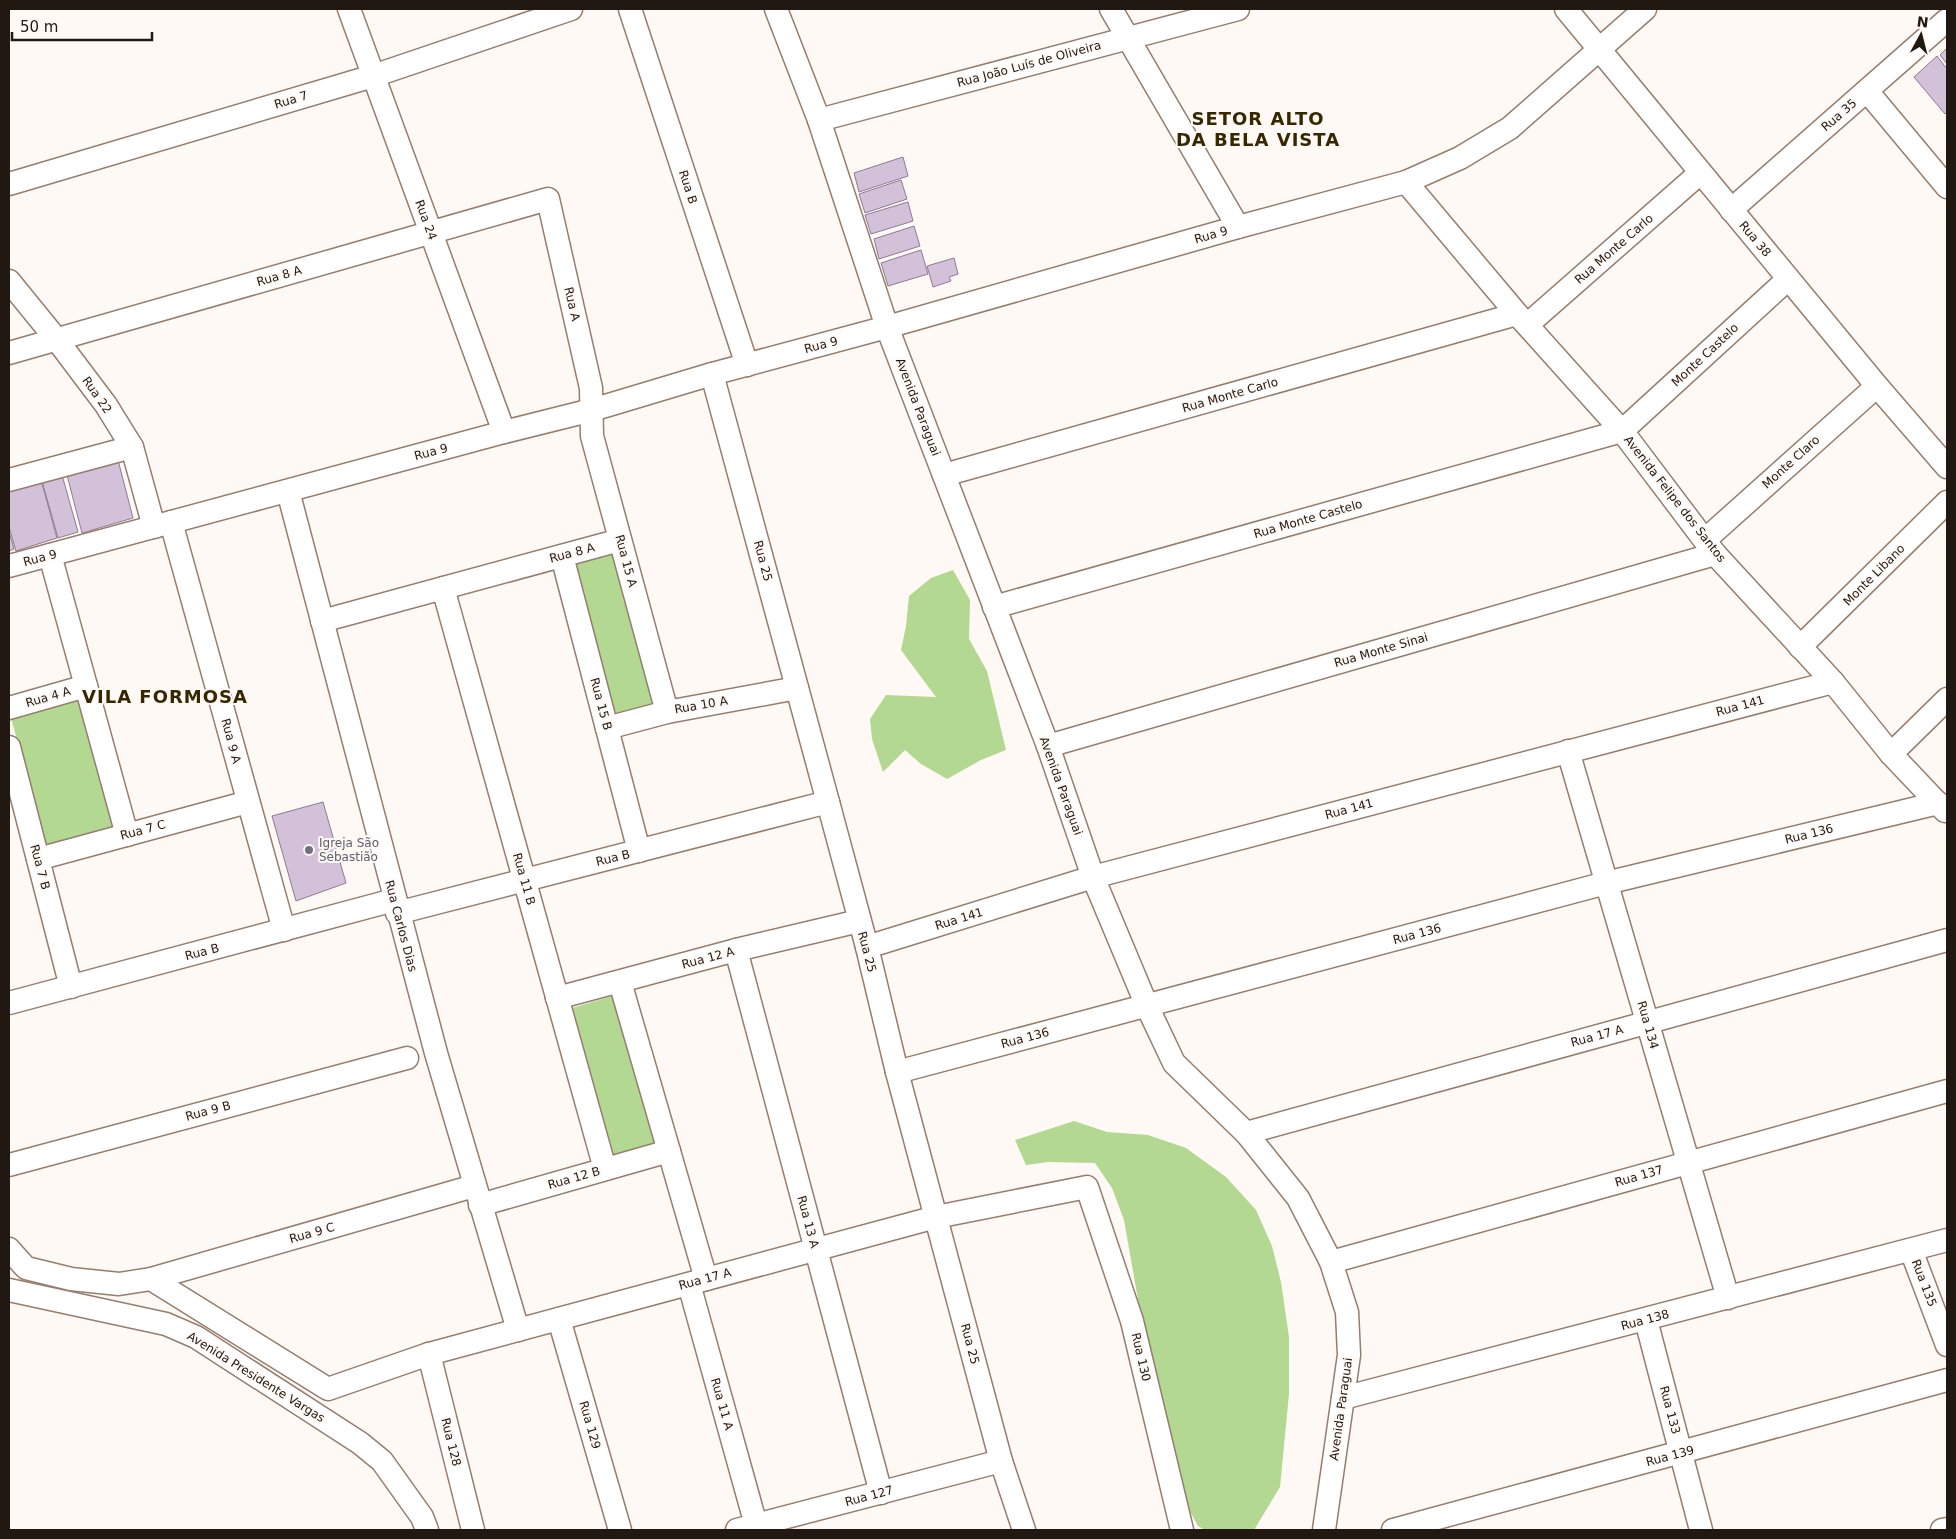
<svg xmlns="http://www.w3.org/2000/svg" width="1956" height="1539" font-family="'DejaVu Sans',sans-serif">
<rect width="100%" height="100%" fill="#fff9f5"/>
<g fill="#b3d892">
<polygon points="616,554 656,705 613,716 573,565"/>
<polygon points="953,570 970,600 969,639 987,671 1006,750 981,760 947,779 921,764 905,750 883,772 872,739 870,719 886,695 936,697 901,650 906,626 909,596 931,578"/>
<polygon points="80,699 116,827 46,845 45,839 40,837 33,798 11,718"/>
<polygon points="616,995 656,1145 612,1158 572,1008"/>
<polygon points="1074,1121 1107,1132 1148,1135 1186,1148 1226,1177 1256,1210 1272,1246 1281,1282 1289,1337 1289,1394 1280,1487 1254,1530 1205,1530 1198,1526 1175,1484 1146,1345 1124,1220 1112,1188 1095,1163 1048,1162 1026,1165 1015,1140"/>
</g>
<g fill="#d3c1da" stroke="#8c7b92">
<polygon points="1947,48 1947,64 1940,55"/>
<polygon points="1937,56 1947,69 1947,112 1945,114 1914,77"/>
<polygon points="903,157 908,176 859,192 854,173"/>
<polygon points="901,180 907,199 865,213 859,194"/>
<polygon points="908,202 913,221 871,234 865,215"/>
<polygon points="914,226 920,246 879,259 874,239"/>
<polygon points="921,250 928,274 888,286 881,263"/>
<polygon points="954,258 958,274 949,277 951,281 933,287 927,266"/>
<polygon points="118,460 133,518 82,533 67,475"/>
<polygon points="62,475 78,532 58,538 42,481"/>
<polygon points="41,480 57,538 16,551 9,527 9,490"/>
<polygon points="9,531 14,549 9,551"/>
<polygon points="323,802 346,883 296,901 272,816"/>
</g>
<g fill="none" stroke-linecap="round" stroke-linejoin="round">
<defs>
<g id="minor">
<polyline points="349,9 504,432"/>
<polyline points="630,9 747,365"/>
<polyline points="776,9 819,120 887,327 1048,746 1093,877 1147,1006 1174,1063 1246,1133 1298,1198 1331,1262 1347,1312 1349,1355 1324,1530"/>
<polyline points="1111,9 1238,227"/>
<polyline points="1566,9 1877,386 1947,467"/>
<polyline points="1867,91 1947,187"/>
<polyline points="819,120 1238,9"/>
<polyline points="1406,182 1517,314 1622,431 1715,554 1833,682 1891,754 1945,811"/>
<polyline points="9,184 373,76 571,9"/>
<polyline points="1731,210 1947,20"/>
<polyline points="9,281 57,340 106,405 132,447 154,527"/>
<polyline points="1527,325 1700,173"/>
<polyline points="9,353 548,199 591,388 592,436 667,712"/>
<polyline points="712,374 828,802 867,947 897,1072 1001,1461 1024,1530"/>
<polyline points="944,475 1517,314"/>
<polyline points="9,480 132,447"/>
<polyline points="288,491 436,1053 518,1330"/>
<polyline points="171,522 284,930"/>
<polyline points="1706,539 1877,386"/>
<polyline points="50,555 127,835"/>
<polyline points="562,556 639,851"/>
<polyline points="9,566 504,432 592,410 712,374 887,327 1238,227 1406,182 1460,158 1510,128 1645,9"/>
<polyline points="443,588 605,1169"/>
<polyline points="994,607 1622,431 1788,279"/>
<polyline points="322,621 620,540"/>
<polyline points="1800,647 1947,502"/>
<polyline points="9,708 86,686"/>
<polyline points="607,728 667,712 797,688"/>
<polyline points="1048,746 1715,554"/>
<polyline points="9,747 71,987"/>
<polyline points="1568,751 1728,1298"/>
<polyline points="1891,754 1947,699"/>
<polyline points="38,859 248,802"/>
<polyline points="397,913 828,802"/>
<polyline points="867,947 1093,877 1833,682"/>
<polyline points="736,950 881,1493"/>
<polyline points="620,982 706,1279"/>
<polyline points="557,998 736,950 859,921"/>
<polyline points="9,1003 394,900"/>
<polyline points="897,1072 1606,883 1938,803"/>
<polyline points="1246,1133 1947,940"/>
<polyline points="9,1165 407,1058"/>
<polyline points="480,1205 669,1151"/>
<polyline points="9,1249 26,1268 71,1279 119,1284 151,1279 328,1389 429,1354 936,1217 1087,1187 1132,1321 1182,1530"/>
<polyline points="1911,1250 1947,1345"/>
<polyline points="1331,1262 1947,1091"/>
<polyline points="151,1279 474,1186"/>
<polyline points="689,1284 756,1525"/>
<polyline points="9,1290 166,1324 196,1337 360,1443 382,1461 422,1517 427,1530"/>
<polyline points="559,1319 620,1530"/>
<polyline points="1646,1320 1701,1530"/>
<polyline points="429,1354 473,1530"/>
<polyline points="1343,1398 1947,1240"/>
<polyline points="737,1530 1001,1461"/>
<polyline points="1393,1530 1947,1380"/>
<polyline points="1942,1530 1947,1529"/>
</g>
</defs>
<use href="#minor" stroke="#967d6d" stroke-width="25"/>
<use href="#minor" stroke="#fff" stroke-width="22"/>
</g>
<circle fill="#6b7280" stroke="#fff9f5" stroke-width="2" cx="309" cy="850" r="5"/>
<g text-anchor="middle" stroke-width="4" stroke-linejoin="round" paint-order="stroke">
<g font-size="12" fill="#221812" stroke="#fff9f5">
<text transform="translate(1029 64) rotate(-15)" y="4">Rua João Luís de Oliveira</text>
<text transform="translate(291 100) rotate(-17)" y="4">Rua 7</text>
<text transform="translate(1839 115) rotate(-41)" y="4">Rua 35</text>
<text transform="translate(688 187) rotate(72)" y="4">Rua B</text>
<text transform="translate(426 220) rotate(70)" y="4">Rua 24</text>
<text transform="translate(1211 235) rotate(-16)" y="4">Rua 9</text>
<text transform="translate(1755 239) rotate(50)" y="4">Rua 38</text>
<text transform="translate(1614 249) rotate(-41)" y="4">Rua Monte Carlo</text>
<text transform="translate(279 276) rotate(-16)" y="4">Rua 8 A</text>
<text transform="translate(572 304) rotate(77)" y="4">Rua A</text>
<text transform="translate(821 345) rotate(-15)" y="4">Rua 9</text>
<text transform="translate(1705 355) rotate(-43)" y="4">Monte Castelo</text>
<text transform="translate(97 395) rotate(55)" y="4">Rua 22</text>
<text transform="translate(1230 395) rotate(-16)" y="4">Rua Monte Carlo</text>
<text transform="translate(918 407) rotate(69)" y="4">Avenida Paraguai</text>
<text transform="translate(431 452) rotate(-15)" y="4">Rua 9</text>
<text transform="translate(1791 462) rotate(-42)" y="4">Monte Claro</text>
<text transform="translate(1675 499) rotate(52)" y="4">Avenida Felipe dos Santos</text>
<text transform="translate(1308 519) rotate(-16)" y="4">Rua Monte Castelo</text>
<text transform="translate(572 553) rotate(-15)" y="4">Rua 8 A</text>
<text transform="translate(40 558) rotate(-15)" y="4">Rua 9</text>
<text transform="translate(626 561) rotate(75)" y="4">Rua 15 A</text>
<text transform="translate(763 561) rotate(75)" y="4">Rua 25</text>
<text transform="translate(1874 575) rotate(-45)" y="4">Monte Libano</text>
<text transform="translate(1381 650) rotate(-16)" y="4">Rua Monte Sinai</text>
<text transform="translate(48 697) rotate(-16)" y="4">Rua 4 A</text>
<text transform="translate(601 704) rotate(75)" y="4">Rua 15 B</text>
<text transform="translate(701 705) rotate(-10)" y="4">Rua 10 A</text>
<text transform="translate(1740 706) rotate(-15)" y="4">Rua 141</text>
<text transform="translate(231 741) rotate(75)" y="4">Rua 9 A</text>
<text transform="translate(1061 786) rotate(70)" y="4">Avenida Paraguai</text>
<text transform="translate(1349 809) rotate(-15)" y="4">Rua 141</text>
<text transform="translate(143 830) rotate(-15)" y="4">Rua 7 C</text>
<text transform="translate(1809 834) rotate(-14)" y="4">Rua 136</text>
<text transform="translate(613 858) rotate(-14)" y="4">Rua B</text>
<text transform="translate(40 867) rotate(75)" y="4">Rua 7 B</text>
<text transform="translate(524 879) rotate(74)" y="4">Rua 11 B</text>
<text transform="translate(959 919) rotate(-17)" y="4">Rua 141</text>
<text transform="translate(401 926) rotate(75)" y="4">Rua Carlos Dias</text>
<text transform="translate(1417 934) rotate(-15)" y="4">Rua 136</text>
<text transform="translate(202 952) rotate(-15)" y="4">Rua B</text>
<text transform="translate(867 952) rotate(75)" y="4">Rua 25</text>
<text transform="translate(708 958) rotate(-15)" y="4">Rua 12 A</text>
<text transform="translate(1648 1025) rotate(74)" y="4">Rua 134</text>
<text transform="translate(1597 1036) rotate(-15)" y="4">Rua 17 A</text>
<text transform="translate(1025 1038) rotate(-15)" y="4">Rua 136</text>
<text transform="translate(208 1111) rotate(-15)" y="4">Rua 9 B</text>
<text transform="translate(1639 1176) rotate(-16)" y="4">Rua 137</text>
<text transform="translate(574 1178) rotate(-16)" y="4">Rua 12 B</text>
<text transform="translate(808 1222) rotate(75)" y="4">Rua 13 A</text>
<text transform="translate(312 1233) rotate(-16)" y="4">Rua 9 C</text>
<text transform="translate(705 1279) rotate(-15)" y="4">Rua 17 A</text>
<text transform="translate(1924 1283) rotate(69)" y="4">Rua 135</text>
<text transform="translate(1645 1320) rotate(-15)" y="4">Rua 138</text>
<text transform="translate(970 1344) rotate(75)" y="4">Rua 25</text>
<text transform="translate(1141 1357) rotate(77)" y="4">Rua 130</text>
<text transform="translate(256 1377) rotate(32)" y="4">Avenida Presidente Vargas</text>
<text transform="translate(722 1404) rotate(74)" y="4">Rua 11 A</text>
<text transform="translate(1341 1409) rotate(-82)" y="4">Avenida Paraguai</text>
<text transform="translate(1670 1410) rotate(75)" y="4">Rua 133</text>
<text transform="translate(590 1425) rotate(74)" y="4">Rua 129</text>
<text transform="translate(451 1442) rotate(76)" y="4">Rua 128</text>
<text transform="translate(1670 1456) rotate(-15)" y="4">Rua 139</text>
<text transform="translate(869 1496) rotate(-15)" y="4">Rua 127</text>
</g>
<g font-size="12" fill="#5b616d" stroke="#fff9f5" text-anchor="start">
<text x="319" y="847">Igreja São<tspan x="319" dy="14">Sebastião</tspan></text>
</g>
<g font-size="18" font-weight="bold" letter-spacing="1" fill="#362700" stroke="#fff9f5">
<text x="1258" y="125">SETOR ALTO<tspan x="1258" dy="21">DA BELA VISTA</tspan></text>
<text x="165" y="703">VILA FORMOSA</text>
</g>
</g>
<rect width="1956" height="1539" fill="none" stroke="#221812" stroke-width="20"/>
<g transform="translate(1921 35) rotate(7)" stroke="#fff9f5" stroke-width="4" paint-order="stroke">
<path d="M0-4L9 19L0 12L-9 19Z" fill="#221812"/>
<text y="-8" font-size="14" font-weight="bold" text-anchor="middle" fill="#221812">N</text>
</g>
<path d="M12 32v8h140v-8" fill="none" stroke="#221812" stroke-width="2.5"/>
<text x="20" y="32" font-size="15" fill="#221812" stroke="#fff9f5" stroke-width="4" paint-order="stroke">50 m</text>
</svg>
